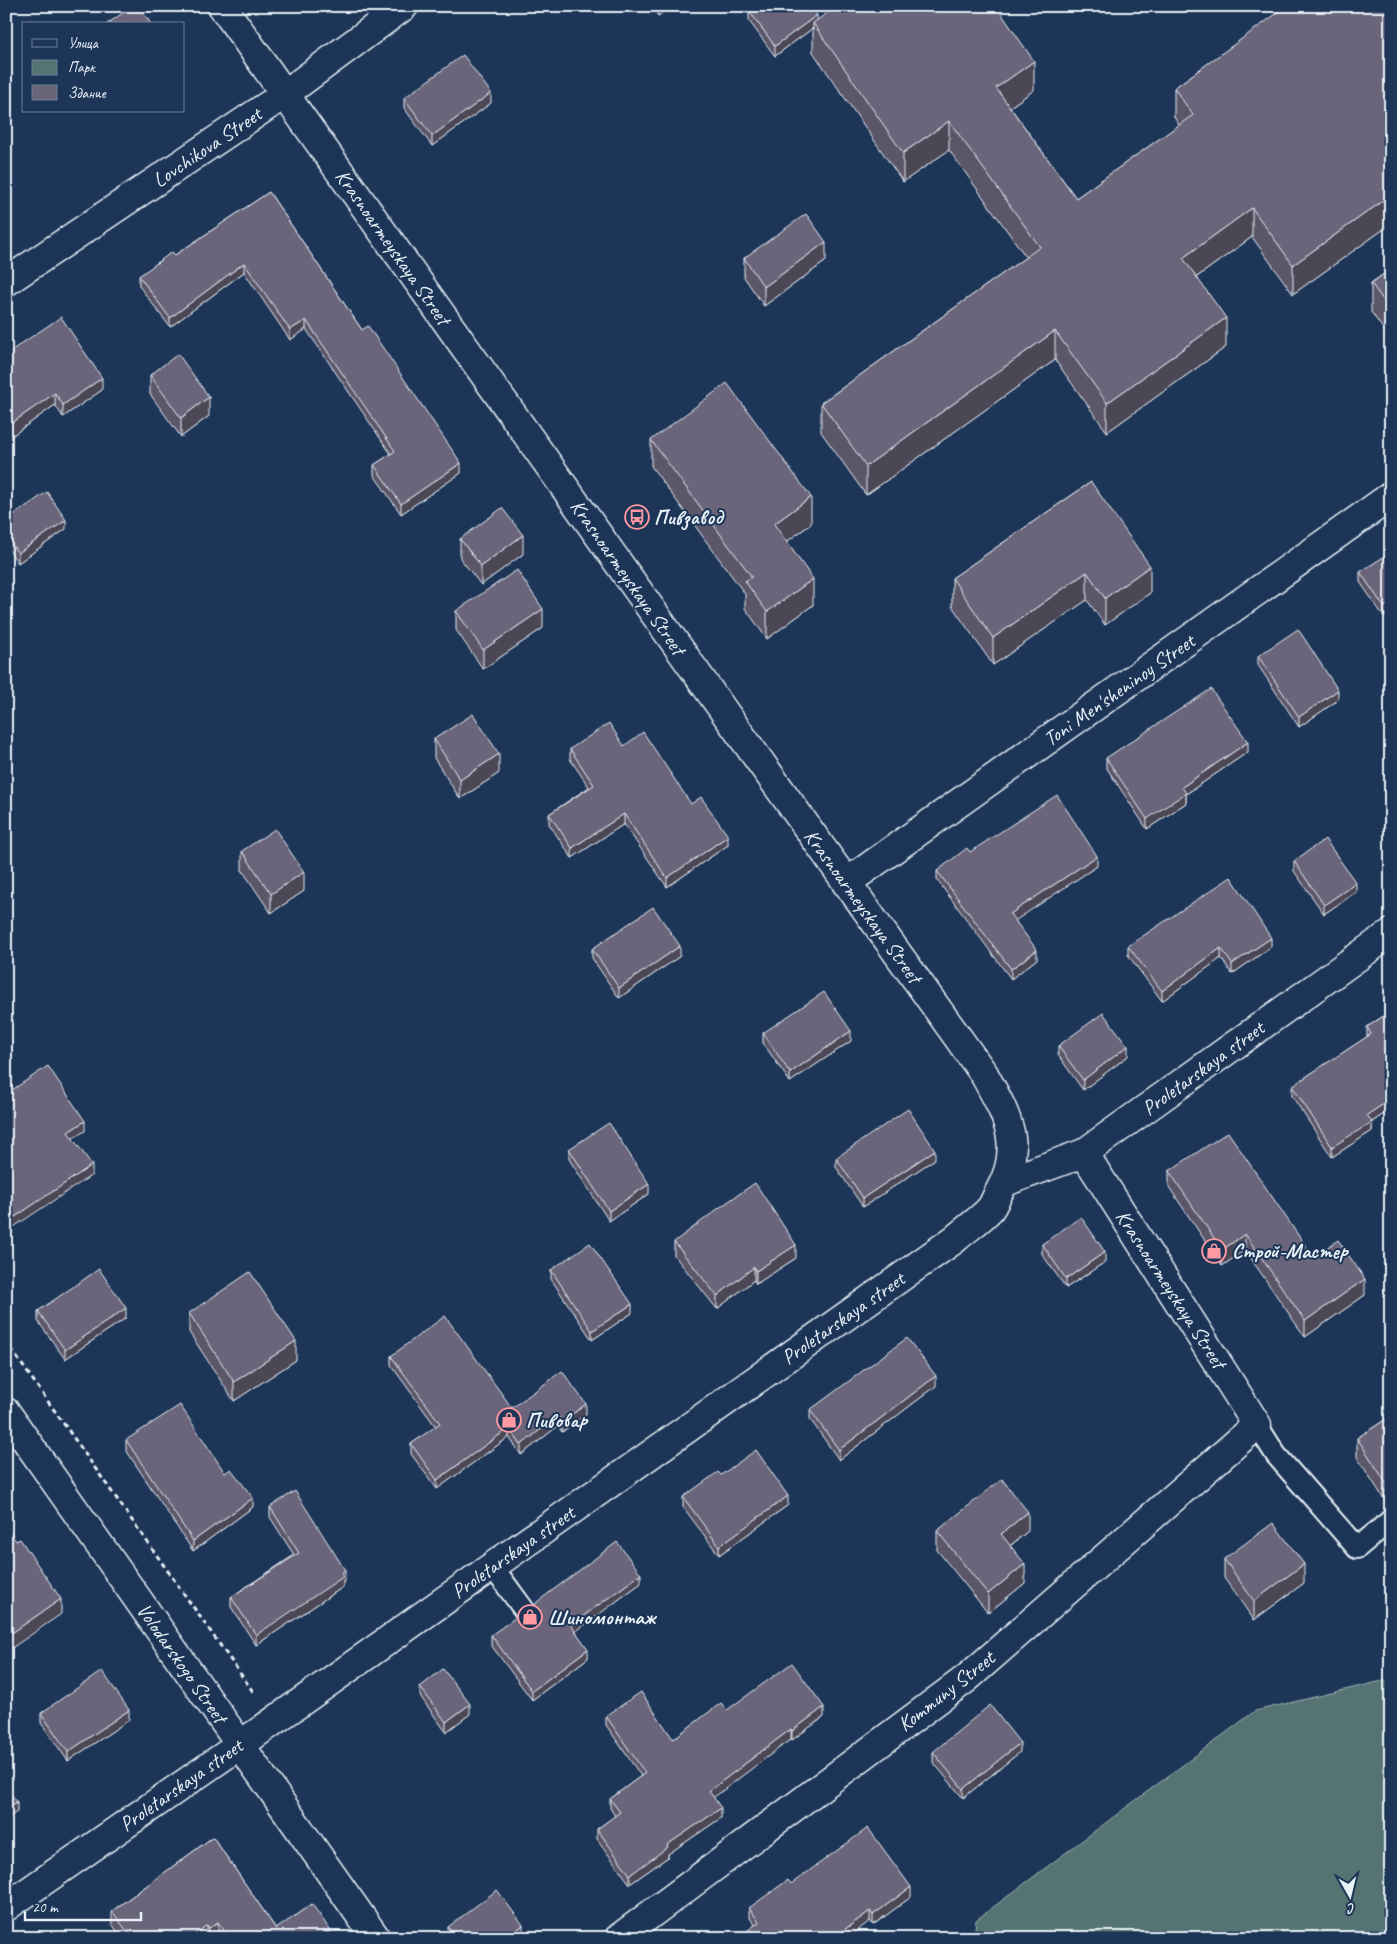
<svg xmlns="http://www.w3.org/2000/svg" width="1397" height="1944" viewBox="0 0 1397 1944" font-family="Caveat,sans-serif">
	<style>
		.green { fill: #557372; stroke: #9eb2b5 }
		.lines { fill: none; stroke-linecap: round; stroke-linejoin: round }
		.lane-casing { stroke: #e8f1f8; stroke-width: 24 }
		.street-casing { stroke: #e8f1f8; stroke-width: 31 }
		.secondary-casing { stroke: #e8f1f8; stroke-width: 31 }
		.path { stroke: #e8f1f8; stroke-width: 3; stroke-dasharray: 5 4; stroke-linecap: butt }
		.lane { stroke: #1d3557; stroke-width: 20 }
		.street { stroke: #1d3557; stroke-width: 28 }
		.secondary { stroke: #1d3557; stroke-width: 28 }
		.wall { fill: #5c5769; stroke: #e8f1f8 }
		.shaded-wall { fill: #4b4755; stroke: #e8f1f8 }
		.building { fill: #6b657a; stroke: #e8f1f8 }
		.labels { text-anchor: middle; dominant-baseline: central; stroke-width: 4; stroke-linejoin: round; paint-order: stroke }
		.street-label { font-size: 21px; fill: #e8f1f8; stroke: #1d3557 }
		.poi-label { font-size: 21px; font-weight: bold; fill: #e8f1f8; stroke: #1d3557; text-anchor: start }
	</style>
	<rect width="100%" height="100%" fill="#1d3557"/>
	<filter id="ink" filterUnits="userSpaceOnUse"><feTurbulence type="fractalNoise" baseFrequency=".02" numOctaves="2"/><feDisplacementMap in="SourceGraphic" scale="10" xChannelSelector="R" yChannelSelector="G"/><feConvolveMatrix kernelMatrix="1 2 1 2 8 2 1 2 1" color-interpolation-filters="sRGB"/></filter>
	<g filter="url(#ink)">
		<path class="green" d="M 1391,1679 L 1391,1938 L 974,1938 L 976,1920 L 1255,1711 Z"/>
		<g class="lines">
			<g class="lane-casing">
				<path id="lane" d="M 1257,1425 L 1276,1455 L 1357,1548 L 1391,1520
					M 492,1566 L 525,1611"/>
			</g>
			<g class="street-casing">
				<path id="street" d="M 6,282 L 285,94 L 404,6
					M 1005,1182 L 1084,1153 L 1391,933
					M 6,1412 L 376,1938
					M 619,1938 L 967,1678 L 1257,1425 L 1084,1153"/>
			</g>
			<g class="secondary-casing">
				<path id="secondary" d="M 846,883 L 1391,496
					M 6,1907 L 240,1745 L 955,1239 C 966,1229 980,1220 990,1209 C 994,1204 996,1197 999,1192 C 1025,1146 1007,1116 984,1074 L 713,696 L 222,6"/>
			</g>
			<path class="path" d="M 6,1342 L 254,1693"/>
			<use href="#lane" class="lane"/>
			<use href="#street" class="street"/>
			<use href="#secondary" class="secondary"/>
		</g>
		<path class="wall" d="M 652,6 L 671,6 L 658,16 Z
			M 1271,6 L 1391,6 L 1391,224 L 1293,294 L 1252,237 L 1197,277 L 1226,347 L 1107,432 L 1055,360 L 866,495 L 821,432 L 821,403 L 1026,257 L 949,150 L 903,182 L 813,52 L 813,28 L 775,56 L 749,21 L 749,11 L 817,20 L 1034,90 L 1010,107 L 1076,198 L 1179,125 L 1174,117 L 1174,88 L 1277,14 Z
			M 404,98 L 491,103 L 432,146 L 404,108 Z
			M 269,192 L 362,330 L 461,473 L 401,514 L 374,475 L 374,465 L 391,454 L 306,329 L 290,340 L 244,272 L 170,327 L 139,286 L 139,276 L 175,255 Z
			M 744,258 L 826,261 L 764,306 L 744,277 Z
			M 1391,269 L 1391,340 L 1371,312 L 1371,283 Z
			M 6,354 L 102,390 L 63,417 L 55,405 L 6,440 Z
			M 150,375 L 209,416 L 181,437 L 150,394 Z
			M 651,440 L 811,524 L 786,542 L 813,605 L 767,639 L 745,608 L 745,594 L 651,466 Z
			M 1091,482 L 1150,593 L 1105,625 L 1087,600 L 993,665 L 952,606 L 952,578 Z
			M 6,520 L 66,529 L 18,563 L 6,546 Z
			M 460,539 L 523,554 L 481,585 L 460,558 Z
			M 1391,558 L 1391,612 L 1384,617 L 1360,582 L 1360,572 Z
			M 456,611 L 543,628 L 483,669 L 456,630 Z
			M 1258,656 L 1338,700 L 1299,727 L 1258,665 Z
			M 434,739 L 499,773 L 460,799 L 434,758 Z
			M 624,746 L 691,804 L 728,845 L 667,887 L 624,824 L 572,858 L 549,824 L 549,814 L 589,787 L 570,759 L 570,749 Z
			M 1248,752 L 1186,794 L 1186,803 L 1147,829 L 1106,767 L 1106,758 Z
			M 242,851 L 304,891 L 271,913 L 242,870 Z
			M 970,852 L 1097,866 L 1015,920 L 1037,959 L 1011,979 L 937,880 L 937,871 Z
			M 1294,861 L 1356,892 L 1324,914 L 1294,871 Z
			M 1128,946 L 1271,947 L 1232,974 L 1221,958 L 1162,1001 L 1128,955 Z
			M 592,949 L 680,956 L 619,998 L 592,958 Z
			M 1391,1011 L 1391,1109 L 1372,1122 L 1372,1131 L 1332,1157 L 1292,1096 L 1292,1086 L 1367,1037 L 1367,1027 Z
			M 763,1033 L 851,1041 L 790,1082 L 763,1043 Z
			M 1058,1046 L 1128,1056 L 1083,1090 L 1058,1055 Z
			M 569,1149 L 649,1194 L 609,1221 L 569,1159 Z
			M 836,1158 L 935,1159 L 863,1207 L 836,1167 Z
			M 1169,1171 L 1313,1257 L 1365,1295 L 1305,1337 L 1245,1250 L 1222,1266 L 1169,1187 Z
			M 674,1242 L 796,1258 L 756,1284 L 754,1280 L 717,1309 L 674,1255 Z
			M 1042,1244 L 1105,1262 L 1066,1288 L 1042,1254 Z
			M 551,1270 L 632,1313 L 592,1340 L 551,1279 Z
			M 38,1311 L 126,1318 L 65,1359 L 38,1321 Z
			M 189,1313 L 296,1360 L 234,1401 L 189,1332 Z
			M 391,1356 L 512,1408 L 586,1414 L 562,1432 L 558,1426 L 521,1455 L 509,1437 L 437,1489 L 411,1454 L 411,1444 L 436,1427 L 391,1365 Z
			M 936,1386 L 839,1460 L 810,1419 L 810,1410 Z
			M 1391,1416 L 1386,1502 L 1357,1457 L 1357,1438 Z
			M 126,1440 L 225,1473 L 253,1507 L 193,1551 L 126,1450 Z
			M 721,1475 L 788,1505 L 719,1555 L 683,1507 L 683,1497 Z
			M 270,1507 L 345,1580 L 343,1581 L 343,1587 L 256,1645 L 231,1607 L 231,1597 L 294,1555 L 270,1517 Z
			M 937,1531 L 1028,1531 L 1010,1546 L 1025,1583 L 988,1613 L 937,1550 Z
			M 1224,1559 L 1304,1583 L 1254,1620 L 1224,1578 Z
			M 641,1583 L 576,1631 L 588,1658 L 532,1700 L 491,1645 L 491,1635 L 532,1611 Z
			M 420,1687 L 470,1714 L 446,1732 L 420,1696 Z
			M 727,1710 L 824,1717 L 792,1740 L 791,1739 L 713,1797 L 721,1818 L 668,1854 L 668,1857 L 630,1884 L 597,1839 L 597,1829 L 615,1816 L 610,1808 L 610,1799 L 641,1776 L 606,1725 L 606,1716 L 673,1739 Z
			M 41,1713 L 129,1720 L 68,1761 L 41,1723 Z
			M 933,1752 L 1020,1752 L 963,1798 L 933,1762 Z
			M 213,1837 L 276,1929 L 330,1938 L 220,1938 L 218,1934 L 213,1938 L 122,1938 L 112,1924 L 112,1911 Z
			M 791,1884 L 911,1897 L 873,1925 L 870,1921 L 755,1925 L 749,1917 L 749,1908 Z
			M 448,1927 L 523,1935 L 519,1938 L 449,1938 L 448,1936 Z"/>
		<path class="shaded-wall" d="M 658,6 L 671,6 L 658,16 Z
			M 817,15 L 817,25 L 813,23 L 813,28 L 775,56 L 775,46 Z
			M 1034,61 L 1034,90 L 996,117 L 996,88 Z
			M 491,93 L 491,103 L 432,146 L 432,136 Z
			M 949,121 L 949,150 L 903,182 L 903,153 Z
			M 1391,195 L 1391,224 L 1293,294 L 1293,265 Z
			M 1252,208 L 1252,237 L 1183,287 L 1183,258 Z
			M 826,242 L 826,261 L 764,306 L 764,287 Z
			M 244,263 L 244,272 L 170,327 L 170,318 Z
			M 1226,318 L 1226,347 L 1107,432 L 1107,403 Z
			M 306,320 L 306,329 L 290,340 L 290,330 Z
			M 1055,331 L 1055,360 L 866,495 L 866,466 Z
			M 102,378 L 102,390 L 63,417 L 63,405 Z
			M 55,393 L 55,405 L 6,440 L 6,427 Z
			M 209,397 L 209,416 L 181,437 L 181,418 Z
			M 461,463 L 461,473 L 401,514 L 401,504 Z
			M 811,497 L 811,524 L 774,551 L 774,524 Z
			M 66,520 L 66,529 L 18,563 L 18,553 Z
			M 523,535 L 523,554 L 481,585 L 481,566 Z
			M 1150,566 L 1150,593 L 1105,625 L 1105,598 Z
			M 1087,572 L 1087,600 L 993,665 L 993,638 Z
			M 813,579 L 813,605 L 767,639 L 767,612 Z
			M 1391,603 L 1391,612 L 1384,617 L 1384,607 Z
			M 543,609 L 543,628 L 483,669 L 483,650 Z
			M 1338,690 L 1338,700 L 1299,727 L 1299,717 Z
			M 1248,742 L 1248,752 L 1186,794 L 1186,803 L 1147,829 L 1147,819 L 1182,787 Z
			M 499,754 L 499,773 L 460,799 L 460,780 Z
			M 624,814 L 624,824 L 572,858 L 572,848 Z
			M 728,836 L 728,845 L 667,887 L 667,878 Z
			M 1097,856 L 1097,866 L 1010,924 L 1010,914 Z
			M 304,872 L 304,891 L 271,913 L 271,894 Z
			M 1356,883 L 1356,892 L 1324,914 L 1324,905 Z
			M 1271,938 L 1271,947 L 1232,974 L 1232,964 Z
			M 680,946 L 680,956 L 619,998 L 619,988 Z
			M 1221,948 L 1221,958 L 1162,1001 L 1162,991 Z
			M 1037,950 L 1037,959 L 1011,979 L 1011,969 Z
			M 851,1031 L 851,1041 L 790,1082 L 790,1073 Z
			M 1128,1046 L 1128,1056 L 1083,1090 L 1083,1080 Z
			M 1391,1099 L 1391,1109 L 1372,1122 L 1372,1131 L 1332,1157 L 1332,1147 L 1367,1115 Z
			M 85,1121 L 85,1131 L 68,1141 L 68,1132 Z
			M 935,1150 L 935,1159 L 863,1207 L 863,1198 Z
			M 92,1165 L 92,1175 L 6,1232 L 6,1223 Z
			M 649,1184 L 649,1194 L 609,1221 L 609,1211 Z
			M 1245,1234 L 1245,1250 L 1222,1266 L 1222,1250 Z
			M 796,1245 L 796,1258 L 756,1284 L 756,1271 Z
			M 1105,1252 L 1105,1262 L 1066,1288 L 1066,1279 Z
			M 754,1267 L 754,1280 L 717,1309 L 717,1296 Z
			M 1365,1279 L 1365,1295 L 1305,1337 L 1305,1321 Z
			M 632,1304 L 632,1313 L 592,1340 L 592,1331 Z
			M 126,1308 L 126,1318 L 65,1359 L 65,1350 Z
			M 296,1341 L 296,1360 L 234,1401 L 234,1382 Z
			M 936,1376 L 936,1386 L 839,1460 L 839,1450 Z
			M 586,1404 L 586,1414 L 562,1432 L 562,1422 Z
			M 558,1416 L 558,1426 L 521,1455 L 521,1445 Z
			M 509,1428 L 509,1437 L 437,1489 L 437,1480 Z
			M 1391,1480 L 1391,1499 L 1386,1502 L 1386,1483 Z
			M 788,1496 L 788,1505 L 719,1555 L 719,1546 Z
			M 253,1498 L 253,1507 L 193,1551 L 193,1541 Z
			M 1028,1512 L 1028,1531 L 1001,1553 L 1001,1534 Z
			M 1025,1564 L 1025,1583 L 988,1613 L 988,1594 Z
			M 1304,1564 L 1304,1583 L 1254,1620 L 1254,1601 Z
			M 345,1570 L 345,1580 L 343,1581 L 343,1587 L 256,1645 L 256,1635 Z
			M 641,1574 L 641,1583 L 571,1635 L 571,1625 Z
			M 61,1599 L 61,1614 L 6,1652 L 6,1637 Z
			M 588,1649 L 588,1658 L 532,1700 L 532,1691 Z
			M 470,1704 L 470,1714 L 446,1732 L 446,1722 Z
			M 824,1707 L 824,1717 L 792,1740 L 792,1731 Z
			M 129,1710 L 129,1720 L 68,1761 L 68,1752 Z
			M 791,1729 L 791,1739 L 709,1801 L 709,1791 Z
			M 1020,1743 L 1020,1752 L 963,1798 L 963,1789 Z
			M 17,1802 L 17,1812 L 6,1819 L 6,1809 Z
			M 721,1808 L 721,1818 L 668,1854 L 668,1857 L 630,1884 L 630,1875 L 667,1845 Z
			M 911,1887 L 911,1897 L 873,1925 L 873,1915 Z
			M 870,1911 L 870,1921 L 847,1938 L 833,1938 Z
			M 218,1922 L 218,1934 L 213,1938 L 209,1938 L 209,1928 Z
			M 207,1925 L 207,1938 L 190,1938 Z
			M 523,1925 L 523,1935 L 519,1938 L 507,1938 Z
			M 330,1930 L 330,1938 L 319,1938 Z"/>
		<path class="building" d="M 133,6 L 139,6 L 151,24 L 107,24 Z
			M 755,6 L 811,6 L 817,15 L 775,46 L 749,11 Z
			M 837,6 L 996,6 L 1034,61 L 996,88 L 1076,198 L 1193,115 L 1174,88 L 1287,6 L 1391,6 L 1391,195 L 1293,265 L 1252,208 L 1183,258 L 1226,318 L 1107,403 L 1055,331 L 866,466 L 821,403 L 1040,247 L 949,121 L 903,153 L 813,23 Z
			M 463,55 L 491,93 L 432,136 L 404,98 Z
			M 269,192 L 362,330 L 368,326 L 461,463 L 401,504 L 374,465 L 395,451 L 306,320 L 290,330 L 244,263 L 170,318 L 139,276 L 172,252 L 175,255 Z
			M 806,214 L 826,242 L 764,287 L 744,258 Z
			M 1391,269 L 1391,311 L 1371,283 Z
			M 61,317 L 102,378 L 63,405 L 55,393 L 6,427 L 6,354 Z
			M 178,354 L 209,397 L 181,418 L 150,375 Z
			M 727,383 L 811,497 L 774,524 L 813,579 L 767,612 L 745,581 L 752,577 L 651,440 Z
			M 1091,482 L 1150,566 L 1105,598 L 1087,572 L 993,638 L 952,578 Z
			M 47,492 L 66,520 L 18,553 L 6,537 L 6,520 Z
			M 502,508 L 523,535 L 481,566 L 460,539 Z
			M 1388,554 L 1391,558 L 1391,603 L 1384,607 L 1360,572 Z
			M 517,570 L 543,609 L 483,650 L 456,611 Z
			M 1298,629 L 1338,690 L 1299,717 L 1258,656 Z
			M 1211,689 L 1248,742 L 1182,787 L 1186,793 L 1147,819 L 1106,758 Z
			M 473,714 L 499,754 L 460,780 L 434,739 Z
			M 609,723 L 624,746 L 643,732 L 691,804 L 701,797 L 728,836 L 667,878 L 624,814 L 572,848 L 549,814 L 594,785 L 570,749 Z
			M 1057,795 L 1097,856 L 1010,914 L 1037,950 L 1011,969 L 937,871 L 967,848 L 970,852 Z
			M 275,829 L 304,872 L 271,894 L 242,851 Z
			M 1325,839 L 1356,883 L 1324,905 L 1294,861 Z
			M 1231,877 L 1271,938 L 1232,964 L 1221,948 L 1162,991 L 1128,946 Z
			M 653,907 L 680,946 L 619,988 L 592,949 Z
			M 824,992 L 851,1031 L 790,1073 L 763,1033 Z
			M 1391,1011 L 1391,1099 L 1367,1115 L 1372,1122 L 1332,1147 L 1292,1086 L 1371,1034 L 1367,1027 Z
			M 1103,1013 L 1128,1046 L 1083,1080 L 1058,1046 Z
			M 48,1066 L 85,1121 L 68,1132 L 92,1165 L 6,1223 L 6,1094 Z
			M 908,1109 L 935,1150 L 863,1198 L 836,1158 Z
			M 609,1123 L 649,1184 L 609,1211 L 569,1149 Z
			M 1228,1132 L 1313,1257 L 1338,1240 L 1365,1279 L 1305,1321 L 1245,1234 L 1222,1250 L 1169,1171 Z
			M 755,1183 L 796,1245 L 756,1271 L 754,1267 L 717,1296 L 674,1242 L 719,1208 Z
			M 1081,1217 L 1105,1252 L 1066,1279 L 1042,1244 Z
			M 590,1243 L 632,1304 L 592,1331 L 551,1270 Z
			M 99,1269 L 126,1308 L 65,1350 L 38,1311 Z
			M 250,1272 L 296,1341 L 234,1382 L 189,1313 Z
			M 445,1316 L 512,1408 L 562,1371 L 586,1404 L 562,1422 L 558,1416 L 521,1445 L 509,1428 L 437,1480 L 411,1444 L 440,1423 L 391,1356 Z
			M 907,1338 L 936,1376 L 839,1450 L 810,1410 Z
			M 180,1405 L 225,1473 L 231,1469 L 253,1498 L 193,1541 L 126,1440 Z
			M 1391,1416 L 1391,1480 L 1386,1483 L 1357,1438 Z
			M 756,1450 L 788,1496 L 719,1546 L 683,1497 L 718,1472 L 721,1475 Z
			M 1002,1479 L 1028,1512 L 1001,1534 L 1025,1564 L 988,1594 L 937,1531 Z
			M 295,1491 L 345,1570 L 341,1573 L 343,1577 L 256,1635 L 231,1597 L 299,1553 L 270,1507 Z
			M 1273,1523 L 1304,1564 L 1254,1601 L 1224,1559 Z
			M 6,1527 L 16,1541 L 20,1539 L 61,1599 L 6,1637 Z
			M 617,1542 L 641,1574 L 571,1625 L 588,1649 L 532,1691 L 491,1635 L 522,1613 L 532,1611 L 537,1602 Z
			M 792,1663 L 824,1707 L 792,1731 L 791,1729 L 709,1791 L 721,1808 L 667,1845 L 668,1847 L 630,1875 L 597,1829 L 620,1812 L 610,1799 L 645,1773 L 606,1716 L 641,1692 L 673,1739 L 721,1703 L 727,1710 Z
			M 443,1669 L 470,1704 L 446,1722 L 420,1687 Z
			M 102,1671 L 129,1710 L 68,1752 L 41,1713 Z
			M 990,1705 L 1020,1743 L 963,1789 L 933,1752 Z
			M 6,1787 L 17,1802 L 6,1809 Z
			M 868,1828 L 911,1887 L 873,1915 L 870,1911 L 833,1938 L 737,1938 L 759,1922 L 749,1908 L 788,1880 L 791,1884 Z
			M 213,1837 L 276,1929 L 312,1904 L 330,1930 L 319,1938 L 229,1938 L 218,1922 L 209,1928 L 207,1925 L 190,1938 L 132,1938 L 112,1911 Z
			M 497,1890 L 523,1925 L 507,1938 L 456,1938 L 448,1927 Z"/>
	</g>
	<defs>
		<g id="bus-ring" transform="scale(1.25)"><circle r="9.5" fill="#1d3557" stroke="#ff9aa2" stroke-width="1.5"/><path d="M-5-6H5V4H4V6H2V4H-2V6H-4V4H-5ZM-3.5-4V0h7V-4ZM-3.5 1.2v1.5H-2V1.2ZM2 1.2v1.5H3.5V1.2Z" fill="#ff9aa2"/></g>
		<g id="shop-ring" transform="scale(1.25)"><circle r="9.5" fill="#1d3557" stroke="#ff9aa2" stroke-width="1.5"/><path d="M-5-2.5h2.3a2.7 3.5 0 0 1 5.4 0H5L5.5 6h-11ZM-1.5-2.5h3a1.5 2.3 0 0 0-3 0Z" fill="#ff9aa2"/></g>
	</defs>
	<g fill-rule="evenodd">
		<use href="#bus-ring" x="637" y="517"/>
		<use href="#shop-ring" x="1214" y="1251"/>
		<use href="#shop-ring" x="509" y="1420"/>
		<use href="#shop-ring" x="530" y="1617"/>
	</g>
	<g class="labels">
		<g class="street-label">
			<text transform="translate(207 147) rotate(-34)">Lovchikova Street</text>
			<text transform="translate(393 247) rotate(55)">Krasnoarmeyskaya Street</text>
			<text transform="translate(628 577) rotate(55)">Krasnoarmeyskaya Street</text>
			<text transform="translate(1119 690) rotate(-35)">Toni Men'sheninoy Street</text>
			<text transform="translate(863 906) rotate(54)">Krasnoarmeyskaya Street</text>
			<text transform="translate(1203 1068) rotate(-36)">Proletarskaya street</text>
			<text transform="translate(1171 1289) rotate(57)">Krasnoarmeyskaya Street</text>
			<text transform="translate(843 1318) rotate(-35)">Proletarskaya street</text>
			<text transform="translate(513 1552) rotate(-35)">Proletarskaya street</text>
			<text transform="translate(182 1663) rotate(55)">Volodarskogo Street</text>
			<text transform="translate(946 1691) rotate(-38)">Kommuny Street</text>
			<text transform="translate(181 1785) rotate(-35)">Proletarskaya street</text>
		</g>
		<g class="poi-label">
			<text x="654" y="517">Пивзавод</text>
			<text x="1232" y="1251">Строй-Мастер</text>
			<text x="526" y="1420">Пивовар</text>
			<text x="548" y="1617">Шиномонтаж</text>
		</g>
	</g>
	<rect width="1397" height="1944" fill="none" stroke="#1d3557" stroke-width="25"/>
	<rect x="12" y="12" width="1372" height="1919" fill="none" stroke="#e8f1f8" stroke-width="2" filter="url(#ink)"/>
	<rect x="22" y="22" width="162" height="90" fill="#1d3557" stroke="#6e8097"/>
	<rect x="32" y="39" width="25" height="8" fill="#1d3557" stroke="#6e8097"/>
	<text x="68" y="48" font-size="15" fill="#e8f1f8">Улица</text>
	<rect x="32" y="60" width="25" height="15" fill="#557372" stroke="#6e8097"/>
	<text x="68" y="72" font-size="15" fill="#e8f1f8">Парк</text>
	<rect x="32" y="85" width="25" height="15" fill="#6b657a" stroke="#6e8097"/>
	<text x="68" y="98" font-size="15" fill="#e8f1f8">Здание</text>
	<g transform="translate(1350 1896) rotate(172)" stroke="#1d3557" stroke-width="4" paint-order="stroke">
	<path d="M0-4L9 19L0 12L-9 19Z" fill="#e8f1f8"/>
	<text y="-8" font-size="14" font-weight="bold" text-anchor="middle" fill="#e8f1f8">С</text>
	</g>
	<path d="M25 1912v8h116v-8" fill="none" stroke="#e8f1f8" stroke-width="2.5"/>
	<text x="32" y="1912" font-size="15" fill="#e8f1f8" stroke="#1d3557" stroke-width="4" paint-order="stroke">20 m</text>
</svg>
